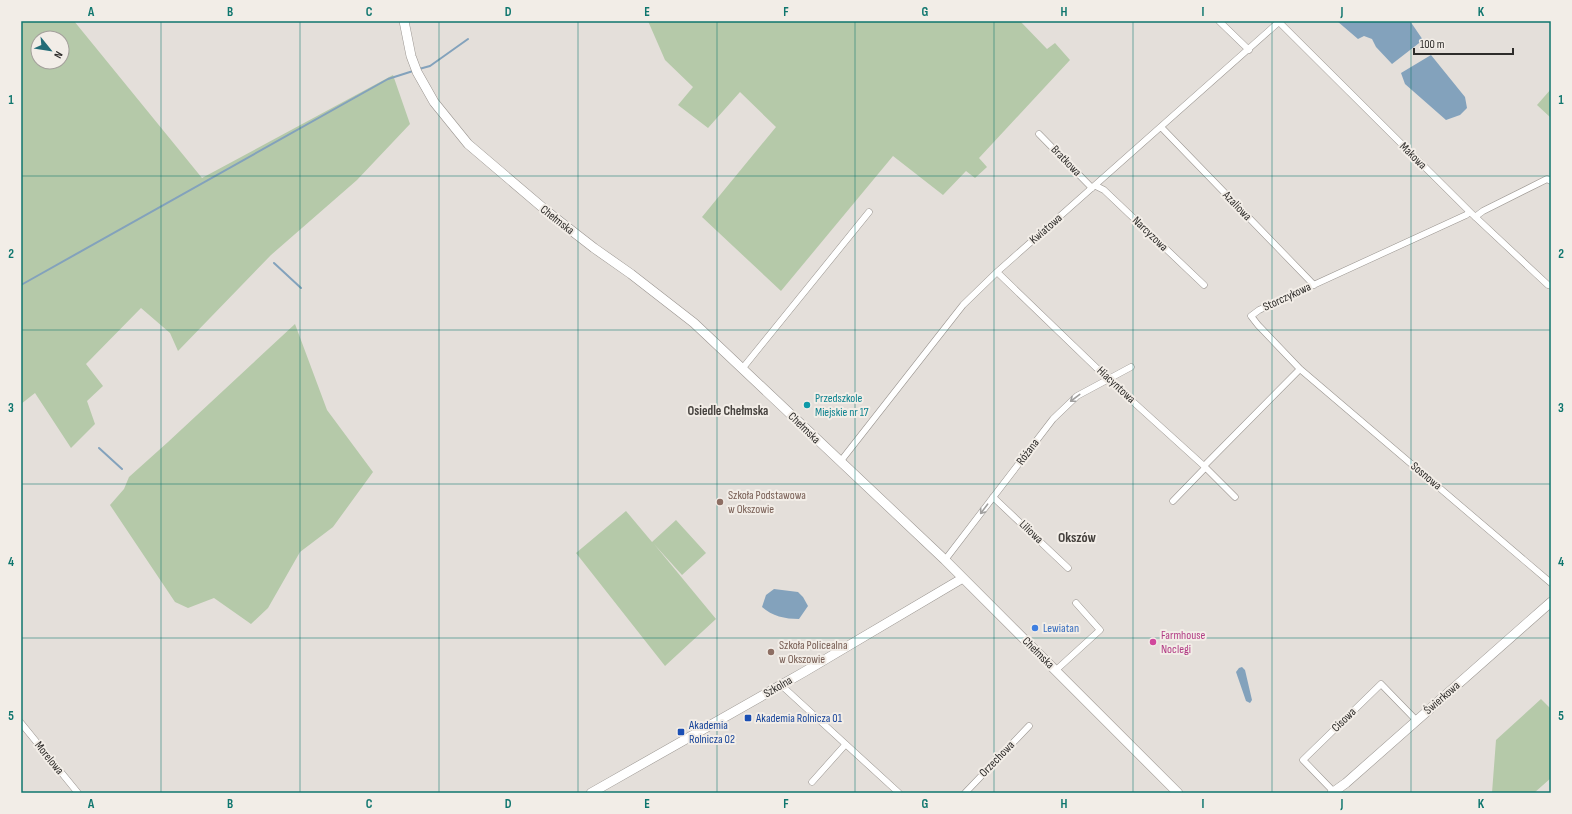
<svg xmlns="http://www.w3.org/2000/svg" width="1572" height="814" viewBox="0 0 1572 814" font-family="'Sofia Sans Condensed',sans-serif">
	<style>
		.green { fill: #b5c9a9; fill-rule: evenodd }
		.water { fill: #83a2bc }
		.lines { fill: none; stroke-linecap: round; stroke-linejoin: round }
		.stream { stroke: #83a2bc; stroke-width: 2 }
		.street-casing { stroke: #99948f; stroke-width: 7 }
		.secondary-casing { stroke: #99948f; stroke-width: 10 }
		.street { stroke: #fff; stroke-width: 6 }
		.secondary { stroke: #fff; stroke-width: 9 }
		.oneway { stroke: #a1a09f }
		.grid { fill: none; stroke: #0f766e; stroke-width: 1; stroke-opacity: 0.55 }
		.culture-dot { fill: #0f9aa8; stroke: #f2ede7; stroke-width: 1.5 }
		.education-dot { fill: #8d6e63; stroke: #f2ede7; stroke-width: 1.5 }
		.shop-dot { fill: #3f7fe0; stroke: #f2ede7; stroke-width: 1.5 }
		.hotel-dot { fill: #d1479c; stroke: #f2ede7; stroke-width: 1.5 }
		.transit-dot { fill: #1a4fb4; stroke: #f2ede7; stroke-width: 1.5 }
		.labels { text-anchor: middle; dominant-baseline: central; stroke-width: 4; stroke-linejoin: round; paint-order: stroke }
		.street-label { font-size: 12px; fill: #2e2c2a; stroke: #f2ede7 }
		.culture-label { font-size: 12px; fill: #0d838f; stroke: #f2ede7; text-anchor: start }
		.education-label { font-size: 12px; fill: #785e54; stroke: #f2ede7; text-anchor: start }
		.shop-label { font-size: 12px; fill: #366cbe; stroke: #f2ede7; text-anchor: start }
		.hotel-label { font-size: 12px; fill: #b23c85; stroke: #f2ede7; text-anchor: start }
		.transit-label { font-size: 12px; fill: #164399; stroke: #f2ede7; text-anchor: start }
		.neighbourhood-label { font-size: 13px; font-weight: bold; fill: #45413d; stroke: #f2ede7 }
		.quarter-label { font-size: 14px; font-weight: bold; fill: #45413d; stroke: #f2ede7 }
		.neatline { fill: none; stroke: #0f766e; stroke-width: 1.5 }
		.grid-label { font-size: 13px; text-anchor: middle; font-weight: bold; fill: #0f766e }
	</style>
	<rect width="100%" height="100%" fill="#e4dfda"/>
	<path class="green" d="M 21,21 L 74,21 L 202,178 L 393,75 L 410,124 L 357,180 L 271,255 L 178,351 L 170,333 L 141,308 L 86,364 L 103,386 L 87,401 L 95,424 L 71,448 L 35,393 L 21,404 ZM 38,38 L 62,38 L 62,62 L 38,62 Z
		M 648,21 L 1020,21 L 1047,49 L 1055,43 L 1070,60 L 979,158 L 987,167 L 975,178 L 966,171 L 943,195 L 893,156 L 781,291 L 702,217 L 776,127 L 740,92 L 708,128 L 678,105 L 693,87 L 665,60 Z
		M 1551,89 L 1551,118 L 1537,105 Z
		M 295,324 L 327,410 L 373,472 L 333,527 L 300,552 L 268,608 L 251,624 L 214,598 L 188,608 L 175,602 L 110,505 L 124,489 L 129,477 L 168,442 Z
		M 626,511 L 652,542 L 676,520 L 706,553 L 682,575 L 654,544 L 716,619 L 665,666 L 576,553 Z
		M 1541,699 L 1551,709 L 1551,778 L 1534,793 L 1492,793 L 1496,740 Z"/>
	<path class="water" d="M 1337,21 L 1410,21 L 1423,40 L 1392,64 L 1376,47 L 1372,39 L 1364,36 L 1358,39 Z
		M 1431,55 L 1465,97 L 1467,108 L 1460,115 L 1446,120 L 1405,84 L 1401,73 Z
		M 774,589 L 798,592 L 803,597 L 808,606 L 799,619 C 785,619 772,616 762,607 L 766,595 Z
		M 1242,667 L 1245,670 L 1252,700 L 1250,703 L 1246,701 L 1236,672 L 1239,668 Z"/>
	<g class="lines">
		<path class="stream" d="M 419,69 L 430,66 L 468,39
			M 274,263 L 301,288
			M 21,285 L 388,79 L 413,71
			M 99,448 L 122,469"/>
		<g class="street-casing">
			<path id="street" d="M 1219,21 L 1249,50
				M 1279,22 L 1470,212 L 1548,285 L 1551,286
				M 1161,127 L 1314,285
				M 1039,134 L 1092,188
				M 1096,186 L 1104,190 L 1204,285
				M 1470,212 L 1466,215 L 1259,310 L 1251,316 L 1258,325 L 1300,369 L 1551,583
				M 1475,217 L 1483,211 L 1547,179 L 1551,181
				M 997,272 L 1108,379 L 1204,466 L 1235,497
				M 742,369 L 869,212
				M 840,462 L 963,305 L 997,272 L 1280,21
				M 1204,466 L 1300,369
				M 993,497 L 1068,568
				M 1173,501 L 1205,468
				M 945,560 L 1053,419 L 1077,396 L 1131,367
				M 1055,671 L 1100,630 L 1076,603
				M 781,685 L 899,793
				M 21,723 L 78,793
				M 812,782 L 845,745
				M 1334,792 L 1303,760 L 1381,684 L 1416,720
				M 965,793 L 1029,726"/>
		</g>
		<g class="secondary-casing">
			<path id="secondary" d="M 404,21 L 411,56 L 417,72 L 434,102 L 468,144 L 549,213 L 594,248 L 631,274 L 694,323 L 945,560 L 1178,793
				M 591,793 L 804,672 L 963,578
				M 1332,793 L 1346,783 L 1551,602"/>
		</g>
		<use href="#street" class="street"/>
		<use href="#secondary" class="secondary"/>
	</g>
	<defs><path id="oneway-shaft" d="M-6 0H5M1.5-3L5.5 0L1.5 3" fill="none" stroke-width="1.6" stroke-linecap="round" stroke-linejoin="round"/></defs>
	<g class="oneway">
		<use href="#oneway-shaft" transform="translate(1075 398) rotate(143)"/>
		<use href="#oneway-shaft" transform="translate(984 509) rotate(127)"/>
	</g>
	<path class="grid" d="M 161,21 L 161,793M 300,21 L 300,793M 439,21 L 439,793M 578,21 L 578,793M 717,21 L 717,793M 855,21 L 855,793M 994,21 L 994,793M 1133,21 L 1133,793M 1272,21 L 1272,793M 1411,21 L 1411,793M 21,176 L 1551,176M 21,330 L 1551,330M 21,484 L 1551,484M 21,638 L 1551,638"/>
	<circle class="culture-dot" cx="807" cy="405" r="4"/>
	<g class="education-dot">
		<circle cx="720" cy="502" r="4"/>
		<circle cx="771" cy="652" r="4"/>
	</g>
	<circle class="shop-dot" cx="1035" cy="628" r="4"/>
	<circle class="hotel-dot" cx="1153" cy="642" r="4"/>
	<g class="transit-dot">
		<rect x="744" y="714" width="8" height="8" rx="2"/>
		<rect x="677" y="728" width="8" height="8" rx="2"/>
	</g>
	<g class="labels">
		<g class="street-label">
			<text transform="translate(1413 156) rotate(45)">Makowa</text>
			<text transform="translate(1066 161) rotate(46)">Bratkowa</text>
			<text transform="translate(1237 206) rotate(46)">Azaliowa</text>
			<text transform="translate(557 220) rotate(38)">Chełmska</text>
			<text transform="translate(1046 229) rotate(-41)">Kwiatowa</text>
			<text transform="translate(1150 234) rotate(44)">Narcyzowa</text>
			<text transform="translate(1287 297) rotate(-25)">Storczykowa</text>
			<text transform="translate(1116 385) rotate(43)">Hiacyntowa</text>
			<text transform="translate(804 428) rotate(44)">Chełmska</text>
			<text transform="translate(1028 452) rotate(-53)">Różana</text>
			<text transform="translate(1426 476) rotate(40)">Sosnowa</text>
			<text transform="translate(1031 532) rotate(44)">Liliowa</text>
			<text transform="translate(1038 653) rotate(45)">Chełmska</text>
			<text transform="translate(778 687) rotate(-30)">Szkolna</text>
			<text transform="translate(1442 698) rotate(-41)">Świerkowa</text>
			<text transform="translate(1344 720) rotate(-44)">Cisowa</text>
			<text transform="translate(49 758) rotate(51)">Morelowa</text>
			<text transform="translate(997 759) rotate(-46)">Orzechowa</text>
		</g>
		<g class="culture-label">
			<text x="815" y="398">Przedszkole<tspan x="815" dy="14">Miejskie nr 17</tspan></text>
		</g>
		<g class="education-label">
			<text x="728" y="495">Szkoła Podstawowa<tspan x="728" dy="14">w Okszowie</tspan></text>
			<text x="779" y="645">Szkoła Policealna<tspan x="779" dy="14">w Okszowie</tspan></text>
		</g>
		<g class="shop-label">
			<text x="1043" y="628">Lewiatan</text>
		</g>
		<g class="hotel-label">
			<text x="1161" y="635">Farmhouse<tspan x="1161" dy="14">Noclegi</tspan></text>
		</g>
		<g class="transit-label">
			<text x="756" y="718">Akademia Rolnicza 01</text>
			<text x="689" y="725">Akademia<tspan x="689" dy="14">Rolnicza 02</tspan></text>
		</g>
		<g class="neighbourhood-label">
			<text x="728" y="411">Osiedle Chełmska</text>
		</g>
		<g class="quarter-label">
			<text x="1077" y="537">Okszów</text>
		</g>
	</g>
	<rect width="1572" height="814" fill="none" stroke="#f2ede7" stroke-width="44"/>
	<g transform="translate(50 50) rotate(120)"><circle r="19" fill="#f2ede7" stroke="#a4a09b"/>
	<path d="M0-3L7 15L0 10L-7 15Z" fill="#236c77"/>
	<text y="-6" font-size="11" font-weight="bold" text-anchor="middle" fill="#2e2c2a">N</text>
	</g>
	<path d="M1414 48v6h99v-6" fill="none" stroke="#2e2c2a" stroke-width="2"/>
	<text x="1420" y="48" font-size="12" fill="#2e2c2a" stroke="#f2ede7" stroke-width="3" paint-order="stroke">100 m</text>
	<rect x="22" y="22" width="1528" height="770" class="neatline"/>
	<g class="grid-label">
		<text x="91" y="16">A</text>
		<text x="230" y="16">B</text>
		<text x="369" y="16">C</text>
		<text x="508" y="16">D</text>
		<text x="647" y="16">E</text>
		<text x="786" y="16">F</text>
		<text x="925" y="16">G</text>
		<text x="1064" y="16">H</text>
		<text x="1203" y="16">I</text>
		<text x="1342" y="16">J</text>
		<text x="1481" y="16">K</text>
		<text x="11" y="104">1</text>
		<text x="1561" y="104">1</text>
		<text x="11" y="258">2</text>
		<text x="1561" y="258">2</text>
		<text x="11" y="412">3</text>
		<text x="1561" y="412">3</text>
		<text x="11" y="566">4</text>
		<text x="1561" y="566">4</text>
		<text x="11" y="720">5</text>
		<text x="1561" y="720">5</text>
		<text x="91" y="808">A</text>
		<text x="230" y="808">B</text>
		<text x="369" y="808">C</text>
		<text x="508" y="808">D</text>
		<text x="647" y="808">E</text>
		<text x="786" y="808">F</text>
		<text x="925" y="808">G</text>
		<text x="1064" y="808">H</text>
		<text x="1203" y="808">I</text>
		<text x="1342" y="808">J</text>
		<text x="1481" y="808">K</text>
	</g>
</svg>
